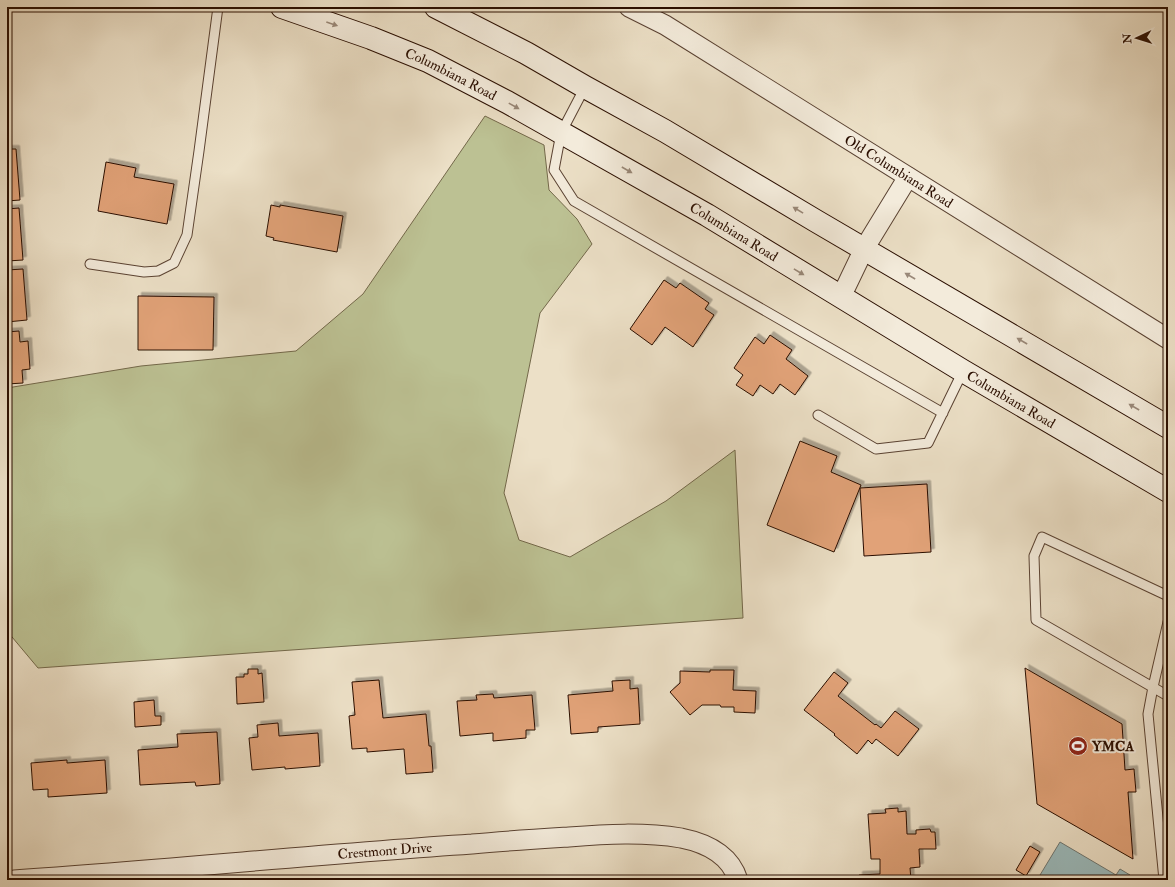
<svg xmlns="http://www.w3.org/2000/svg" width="1175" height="887" viewBox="0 0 1175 887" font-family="'IM FELL Double Pica',serif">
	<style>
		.green { fill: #bcc193; stroke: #73684a }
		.water { fill: #9bbbbd; stroke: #6e7671 }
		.building { fill: #e1a278; stroke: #2a0e00; filter: url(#shadow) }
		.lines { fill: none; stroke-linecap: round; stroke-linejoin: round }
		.service-casing { stroke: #5a4232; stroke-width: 11 }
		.minor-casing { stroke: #5a4232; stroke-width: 21 }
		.secondary-casing { stroke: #2a0e00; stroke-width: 24 }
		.service { stroke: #f3ebdb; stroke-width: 9 }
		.minor { stroke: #f3ebdb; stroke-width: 19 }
		.secondary { stroke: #f3ebdb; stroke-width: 22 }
		.oneway { fill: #998878 }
		.labels { text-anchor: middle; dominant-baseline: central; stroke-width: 4; stroke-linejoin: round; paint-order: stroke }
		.street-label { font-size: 14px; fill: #2a0e00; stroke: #f3ebdb }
		.poi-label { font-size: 14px; font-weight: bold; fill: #2a0e00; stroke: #f3ebdb; text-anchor: start }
	</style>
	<defs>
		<filter id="shadow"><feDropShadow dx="3.5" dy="-3.5" stdDeviation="0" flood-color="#0004"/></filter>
	</defs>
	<rect width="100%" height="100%" fill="#ece0c7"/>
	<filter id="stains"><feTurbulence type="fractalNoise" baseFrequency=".005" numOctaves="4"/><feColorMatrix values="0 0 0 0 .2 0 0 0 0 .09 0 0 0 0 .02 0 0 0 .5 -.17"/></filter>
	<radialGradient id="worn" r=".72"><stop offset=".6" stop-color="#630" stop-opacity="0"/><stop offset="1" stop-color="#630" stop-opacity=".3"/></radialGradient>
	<path class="green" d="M 485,116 L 544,145 L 549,190 L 577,219 L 592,244 L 540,313 L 504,493 L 519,540 L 570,557 L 666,501 L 735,450 L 743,618 L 38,668 L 7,631 L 7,388 L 141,366 L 296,351 L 363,294 Z"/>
	<path class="water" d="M 1060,842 L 1116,875 L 1120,869 L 1130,875 L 1130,880 L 1037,880 Z"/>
	<path class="building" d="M 7,149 L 16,149 L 20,200 L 7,201 Z
		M 106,162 L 136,168 L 134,177 L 174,184 L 167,224 L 98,211 Z
		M 271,205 L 280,207 L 280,205 L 343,216 L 337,252 L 273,240 L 274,238 L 266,236 Z
		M 19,208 L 23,260 L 7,261 L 7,209 Z
		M 23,269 L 27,320 L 7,322 L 7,270 Z
		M 664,280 L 676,288 L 680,283 L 709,303 L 705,309 L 714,315 L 693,347 L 665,327 L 652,345 L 630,329 Z
		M 138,296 L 214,297 L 213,350 L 138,350 Z
		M 19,331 L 20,342 L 28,341 L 30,369 L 22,370 L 23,383 L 7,384 L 7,332 Z
		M 770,335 L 792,350 L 786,359 L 808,376 L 795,395 L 780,384 L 773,394 L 760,385 L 753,396 L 736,385 L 743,375 L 734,368 L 755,337 L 764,344 Z
		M 800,441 L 837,456 L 831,472 L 861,485 L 834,552 L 767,525 Z
		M 927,484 L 931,552 L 864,556 L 860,488 Z
		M 1025,668 L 1122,724 L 1125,770 L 1134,769 L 1136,792 L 1128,792 L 1133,859 L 1037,804 Z
		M 248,669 L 258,669 L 258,674 L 262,673 L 264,702 L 237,704 L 236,677 L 244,677 L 244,674 L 248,674 Z
		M 710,670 L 734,670 L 733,690 L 756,691 L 755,713 L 734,712 L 734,707 L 721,707 L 720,705 L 702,705 L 690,715 L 670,692 L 680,683 L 680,671 L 710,672 Z
		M 834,672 L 848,683 L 838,696 L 875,725 L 876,724 L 881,728 L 895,711 L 919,729 L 898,756 L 876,739 L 872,744 L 868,740 L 857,754 L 834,735 L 835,734 L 804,710 Z
		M 379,680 L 383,718 L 426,714 L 429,746 L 431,746 L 433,772 L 406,774 L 404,749 L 367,752 L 367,748 L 352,749 L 349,716 L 355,715 L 352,682 Z
		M 630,680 L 630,689 L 638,688 L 640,724 L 598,727 L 598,732 L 571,734 L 568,695 L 613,691 L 612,681 Z
		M 493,694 L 494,698 L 532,695 L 535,730 L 526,730 L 526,738 L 493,741 L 493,733 L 460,736 L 457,701 L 477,700 L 476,695 Z
		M 154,700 L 155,716 L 161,716 L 161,725 L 135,727 L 134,702 Z
		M 278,723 L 279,736 L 318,733 L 320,766 L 285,769 L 285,767 L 252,770 L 249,738 L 258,737 L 257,725 Z
		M 217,732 L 220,784 L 196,786 L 195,782 L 140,785 L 138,750 L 178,747 L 177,734 Z
		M 67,760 L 67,763 L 105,760 L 107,793 L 48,797 L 48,789 L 33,790 L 31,763 Z
		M 898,808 L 898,812 L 906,811 L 907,834 L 916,834 L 916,830 L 930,829 L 931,832 L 935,832 L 936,849 L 919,849 L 920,867 L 910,868 L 911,880 L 859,880 L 859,875 L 880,874 L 880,859 L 871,859 L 868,814 L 886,813 L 885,809 Z
		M 1030,846 L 1040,852 L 1026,876 L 1016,870 Z"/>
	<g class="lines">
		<g class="service-casing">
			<path id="service" d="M 585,87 L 561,133 L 554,170 L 574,201 L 943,413
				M 90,264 L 144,272 L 158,271 L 174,263 L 187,235 L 199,151 L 218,7
				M 818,415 L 876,449 L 928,443 L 963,371
				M 1168,596 L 1042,537 L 1034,556 L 1036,620 L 1168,696
				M 1164,880 L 1148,714 L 1153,687 L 1168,622"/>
		</g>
		<g class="minor-casing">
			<g id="minor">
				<path id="s1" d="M 629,7 L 665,25 L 1168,339"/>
				<path d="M 841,297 L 864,249 L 908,177"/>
				<path id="s2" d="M 14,880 C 167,870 319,854 472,844 C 504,841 537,839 569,837 C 606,834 644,832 681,838 C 706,843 730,854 738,880"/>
			</g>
		</g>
		<g class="secondary-casing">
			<g id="secondary">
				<path id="s3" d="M 282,7 L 371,38 L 428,61 L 507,102 L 707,215 L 963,371 L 1168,491"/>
				<path d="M 436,7 L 526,53 L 585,87 L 665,131 L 816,221 L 1168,427"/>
			</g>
		</g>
		<use href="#service" class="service"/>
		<use href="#minor" class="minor"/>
		<use href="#secondary" class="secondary"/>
	</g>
	<defs><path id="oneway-solid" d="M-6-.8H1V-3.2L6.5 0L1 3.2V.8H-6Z"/></defs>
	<g class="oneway">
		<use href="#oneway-solid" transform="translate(332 24) rotate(19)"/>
		<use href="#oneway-solid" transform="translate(514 106) rotate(29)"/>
		<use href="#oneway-solid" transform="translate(627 170) rotate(30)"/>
		<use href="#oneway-solid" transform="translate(798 210) rotate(-149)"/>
		<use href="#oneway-solid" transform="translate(799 272) rotate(31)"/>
		<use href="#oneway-solid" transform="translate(910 276) rotate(-150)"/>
		<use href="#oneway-solid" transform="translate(1022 341) rotate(-150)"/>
		<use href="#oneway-solid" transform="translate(1134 407) rotate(-150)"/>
	</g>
	<defs>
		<g id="stadium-disc" transform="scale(1)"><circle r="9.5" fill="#8f2418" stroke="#f3ebdb"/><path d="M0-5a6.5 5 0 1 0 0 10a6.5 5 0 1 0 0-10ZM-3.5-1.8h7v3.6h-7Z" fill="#fff"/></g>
	</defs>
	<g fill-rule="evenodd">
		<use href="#stadium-disc" x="1078" y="746"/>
	</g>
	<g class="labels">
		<g class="street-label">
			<text stroke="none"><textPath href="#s3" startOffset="182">Columbiana Road</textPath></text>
			<text stroke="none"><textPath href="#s1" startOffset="316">Old Columbiana Road</textPath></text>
			<text stroke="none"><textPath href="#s3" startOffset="506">Columbiana Road</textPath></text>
			<text stroke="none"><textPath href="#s3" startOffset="830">Columbiana Road</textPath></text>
			<text stroke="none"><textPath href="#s2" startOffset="372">Crestmont Drive</textPath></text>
		</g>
		<g class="poi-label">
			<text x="1092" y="746">YMCA</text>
		</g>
	</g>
	<rect width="1175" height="887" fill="none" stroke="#ece0c7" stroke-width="24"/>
	<rect x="8" y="8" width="1159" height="871" fill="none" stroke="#2a0e00" stroke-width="2"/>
	<rect x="12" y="12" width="1151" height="863" fill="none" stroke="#2a0e00"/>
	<g transform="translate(1137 38) rotate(266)" stroke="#f3ebdb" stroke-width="3" paint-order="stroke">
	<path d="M0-3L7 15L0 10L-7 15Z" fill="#2a0e00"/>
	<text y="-6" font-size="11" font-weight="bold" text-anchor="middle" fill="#2a0e00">N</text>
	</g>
	<rect width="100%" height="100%" filter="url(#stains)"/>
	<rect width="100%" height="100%" fill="url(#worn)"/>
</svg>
